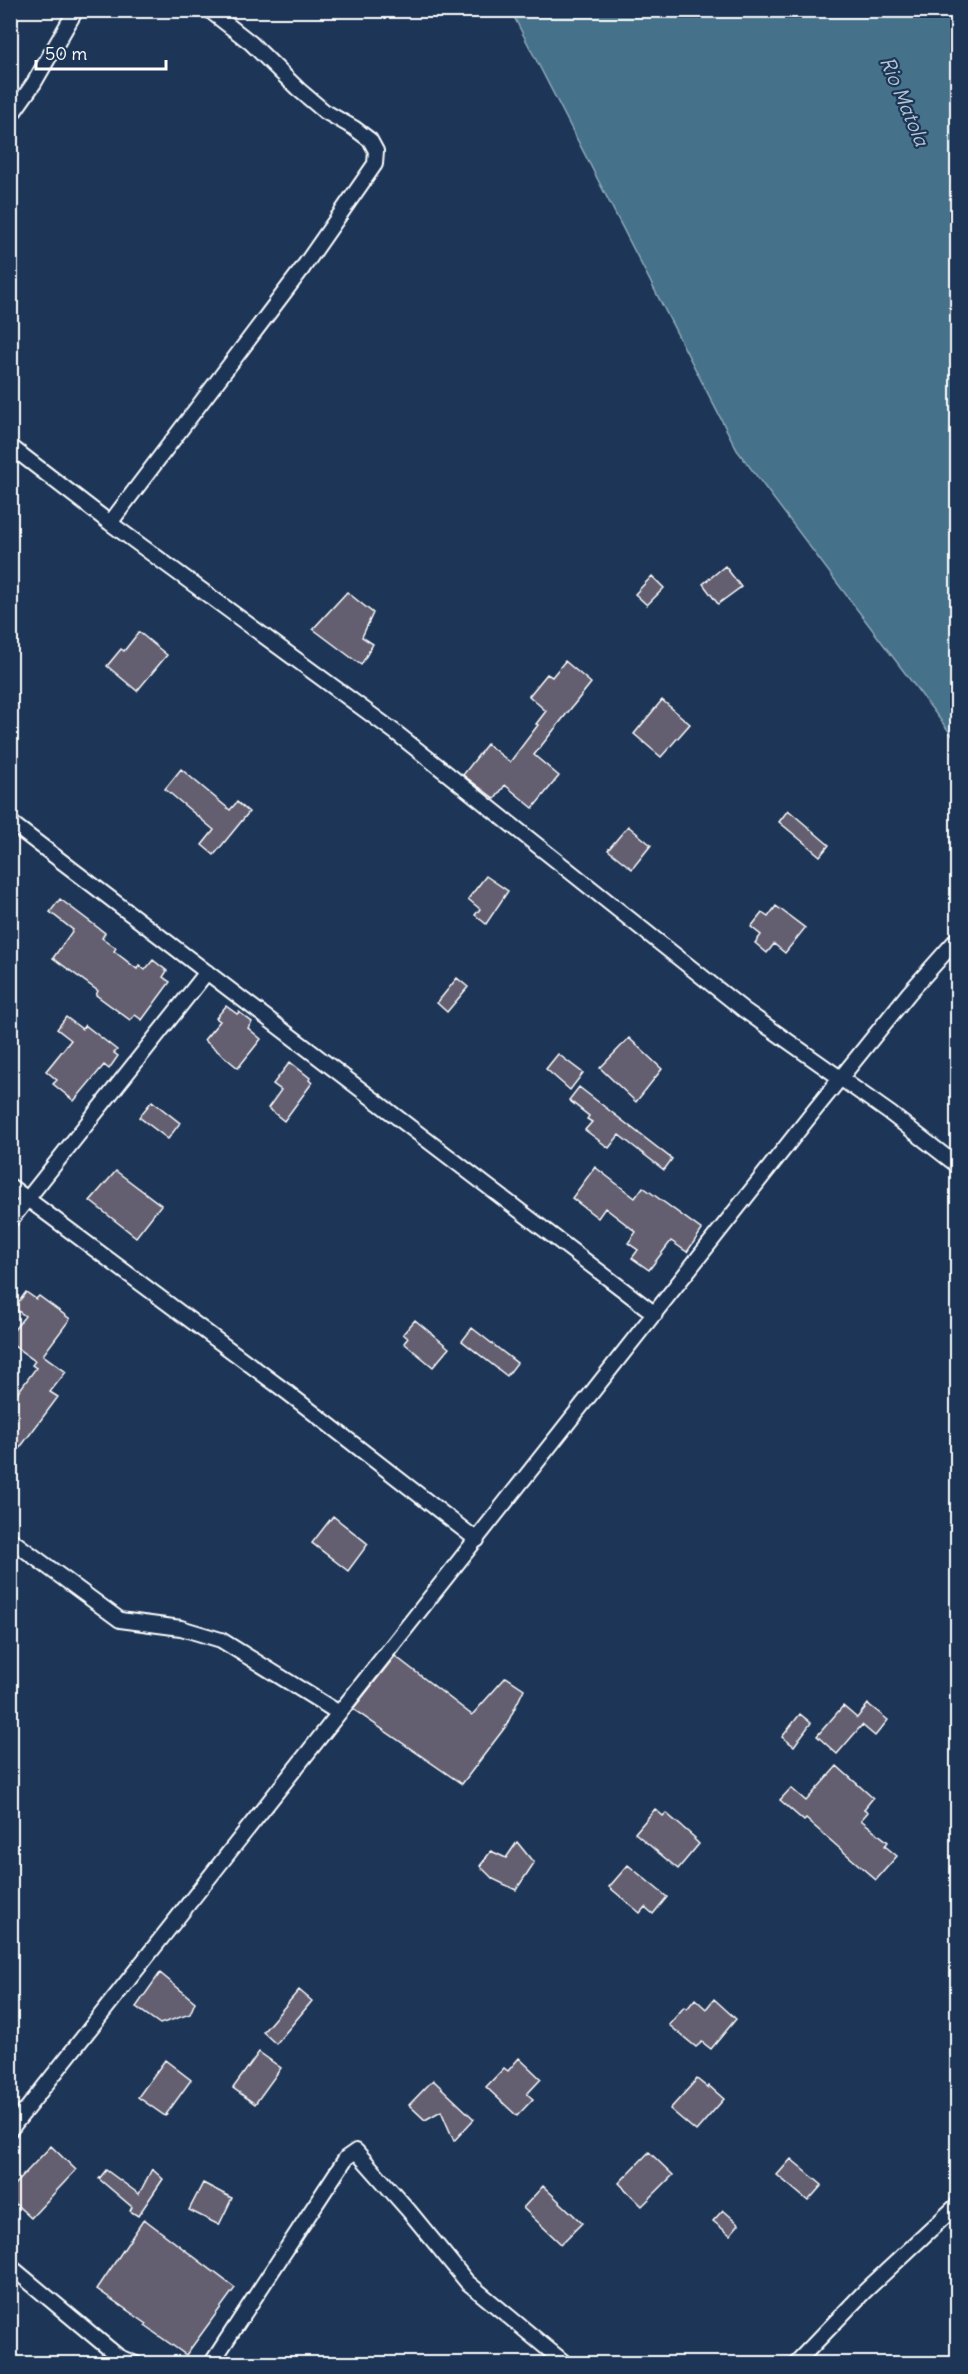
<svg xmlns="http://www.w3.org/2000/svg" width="968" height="2374" viewBox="0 0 968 2374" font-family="Delius,sans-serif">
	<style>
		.water { fill: #45718a; stroke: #8faab9; stroke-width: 1.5 }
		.building { fill: #635f70; stroke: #fff; stroke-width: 1.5 }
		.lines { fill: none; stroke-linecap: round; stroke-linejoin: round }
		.minor-casing { stroke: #fff; stroke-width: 18 }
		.minor { stroke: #1d3557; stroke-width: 14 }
		.labels { text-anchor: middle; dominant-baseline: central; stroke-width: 4.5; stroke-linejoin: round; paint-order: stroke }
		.water-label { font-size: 20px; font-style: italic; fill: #b5c6d0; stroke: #1d3557 }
	</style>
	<rect width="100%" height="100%" fill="#1d3557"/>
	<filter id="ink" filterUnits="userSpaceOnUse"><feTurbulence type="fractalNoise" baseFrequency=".0167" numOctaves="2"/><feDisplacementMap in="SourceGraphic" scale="12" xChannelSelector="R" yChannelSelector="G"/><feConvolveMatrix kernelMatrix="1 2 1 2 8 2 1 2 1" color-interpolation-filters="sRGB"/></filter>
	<g filter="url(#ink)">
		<path class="water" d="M 511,11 L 957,11 L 957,742 L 737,450 Z"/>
		<path class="building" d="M 725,566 L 741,587 L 718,604 L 703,584 Z
			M 652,576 L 664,588 L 647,605 L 635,594 Z
			M 347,592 L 373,613 L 362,637 L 373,644 L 361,665 L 313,629 Z
			M 139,632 L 167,655 L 137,691 L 107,666 L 121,649 L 124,651 Z
			M 565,661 L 591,683 L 534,755 L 559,776 L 533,808 L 505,785 L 495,799 L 463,775 L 487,744 L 510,762 L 538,725 L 536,724 L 546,711 L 529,696 L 547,674 L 552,677 Z
			M 662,700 L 690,724 L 661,757 L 634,734 Z
			M 181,769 L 230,810 L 237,802 L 249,812 L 214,855 L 202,845 L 214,830 L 165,789 Z
			M 788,810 L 829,845 L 820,856 L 779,822 Z
			M 628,826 L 651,845 L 632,869 L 608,850 Z
			M 486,876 L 508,891 L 486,924 L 475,915 L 480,909 L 468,899 Z
			M 60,899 L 105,933 L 102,938 L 116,948 L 114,951 L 137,969 L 139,965 L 145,970 L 153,960 L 167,971 L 163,977 L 170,982 L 142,1020 L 135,1015 L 130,1020 L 96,995 L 98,991 L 53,958 L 73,930 L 50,912 Z
			M 776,906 L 805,928 L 785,953 L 774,944 L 767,953 L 755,943 L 761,935 L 751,927 L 762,913 L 768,917 Z
			M 457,978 L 468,987 L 447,1012 L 437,1003 Z
			M 226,1006 L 237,1014 L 239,1012 L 252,1022 L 248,1028 L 261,1039 L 238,1068 L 204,1040 L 220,1021 L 216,1018 Z
			M 66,1017 L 82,1029 L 85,1025 L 117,1050 L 114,1053 L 118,1056 L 109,1069 L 104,1065 L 74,1101 L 53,1084 L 57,1080 L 46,1071 L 71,1040 L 57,1029 Z
			M 629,1038 L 662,1069 L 636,1102 L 600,1068 Z
			M 558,1054 L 583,1073 L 570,1090 L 546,1069 Z
			M 290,1062 L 310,1078 L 309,1080 L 312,1083 L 284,1121 L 268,1108 L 281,1090 L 273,1084 Z
			M 579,1087 L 672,1159 L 664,1170 L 619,1135 L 609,1148 L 585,1130 L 592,1122 L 587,1119 L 589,1116 L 569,1100 Z
			M 152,1101 L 180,1123 L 168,1139 L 139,1117 Z
			M 595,1167 L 635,1198 L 643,1187 L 702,1230 L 687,1252 L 671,1241 L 649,1270 L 632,1258 L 638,1250 L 628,1243 L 636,1232 L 605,1208 L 598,1218 L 572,1198 Z
			M 116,1171 L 161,1205 L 136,1237 L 90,1201 Z
			M 26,1292 L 36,1299 L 39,1296 L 70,1319 L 43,1355 L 66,1372 L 50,1392 L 58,1397 L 10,1461 L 10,1403 L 36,1368 L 32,1365 L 35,1361 L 10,1343 L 10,1335 L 25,1316 L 14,1308 Z
			M 415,1320 L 449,1348 L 433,1367 L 404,1343 L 408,1338 L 403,1334 Z
			M 472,1328 L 517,1363 L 507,1376 L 462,1341 Z
			M 333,1516 L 368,1544 L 348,1571 L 312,1543 Z
			M 395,1656 L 472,1715 L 506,1677 L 524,1689 L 506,1726 L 462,1784 L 353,1709 Z
			M 868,1704 L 888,1720 L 875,1736 L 862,1725 L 837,1754 L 817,1736 L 843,1706 L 857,1718 Z
			M 800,1714 L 811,1723 L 794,1746 L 782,1737 Z
			M 837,1766 L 873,1798 L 864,1809 L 868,1812 L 861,1820 L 888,1842 L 885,1846 L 897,1856 L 876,1880 L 806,1819 L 804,1821 L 780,1800 L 791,1788 L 806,1801 Z
			M 655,1809 L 663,1816 L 666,1813 L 695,1838 L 694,1839 L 699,1844 L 678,1869 L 635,1833 Z
			M 517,1842 L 534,1863 L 516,1890 L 493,1879 L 480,1866 L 491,1851 L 506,1858 Z
			M 628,1865 L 667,1897 L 653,1914 L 645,1907 L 640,1913 L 609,1887 Z
			M 160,1973 L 195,2002 L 190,2014 L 160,2024 L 136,2007 Z
			M 299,1990 L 312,2001 L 276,2044 L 263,2032 Z
			M 695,1999 L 706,2009 L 714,1999 L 736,2019 L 711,2049 L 702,2042 L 696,2047 L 669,2025 L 684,2007 L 687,2009 Z
			M 259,2052 L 281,2068 L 255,2104 L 233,2088 Z
			M 519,2058 L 541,2079 L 527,2094 L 533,2099 L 517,2116 L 486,2087 L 504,2068 L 508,2071 Z
			M 165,2060 L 191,2080 L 165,2116 L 138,2097 Z
			M 697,2079 L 708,2088 L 709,2086 L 724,2099 L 696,2131 L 670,2109 Z
			M 433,2080 L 474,2119 L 454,2141 L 441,2111 L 425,2120 L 409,2105 Z
			M 51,2146 L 76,2170 L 31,2218 L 10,2199 L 10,2189 Z
			M 649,2152 L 673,2175 L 642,2206 L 619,2183 Z
			M 791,2159 L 822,2185 L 808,2201 L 777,2175 Z
			M 152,2169 L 163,2179 L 138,2216 L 130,2211 L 132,2207 L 99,2179 L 106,2170 L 139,2194 Z
			M 203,2183 L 232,2198 L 219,2225 L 189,2210 Z
			M 543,2186 L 582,2223 L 561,2244 L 523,2208 Z
			M 723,2210 L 739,2224 L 730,2235 L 713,2221 Z
			M 144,2219 L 235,2288 L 186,2355 L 145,2326 L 147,2324 L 97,2289 Z"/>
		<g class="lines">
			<g class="minor-casing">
				<path id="minor" d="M 10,117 L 34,83 L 76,10
					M 10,446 L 110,523 L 395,732 L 744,1010 L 891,1114 L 958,1166
					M 110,523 L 302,269 L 375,164 L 376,151 L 370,140 L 354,128 L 324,111 L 298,89 L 251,43 L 209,10
					M 10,822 L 655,1314
					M 10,1186 L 288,1393 L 477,1540
					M 10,1221 L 207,972
					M 10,1539 L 120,1620 L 181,1628 L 221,1640 L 339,1713
					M 10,2130 L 814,1111 L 909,993 L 958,938
					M 10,2266 L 119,2357 L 136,2364
					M 211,2364 L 346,2158 L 356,2151 L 409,2211 L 467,2282 L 566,2364
					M 795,2364 L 864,2292 L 958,2204"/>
			</g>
			<use href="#minor" class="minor"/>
		</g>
	</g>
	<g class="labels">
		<g class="water-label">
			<text transform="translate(905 101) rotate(67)">Rio Matola</text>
		</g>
	</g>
	<rect width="968" height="2374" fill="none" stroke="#1d3557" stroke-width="36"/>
	<rect x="18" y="18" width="932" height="2338" fill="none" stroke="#fff" stroke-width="2" filter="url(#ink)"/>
	<path d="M36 60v9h130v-9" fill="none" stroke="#ffffff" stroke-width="3"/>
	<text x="45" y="60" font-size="18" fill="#ffffff" stroke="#1d3557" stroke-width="4.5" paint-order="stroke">50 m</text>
</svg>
